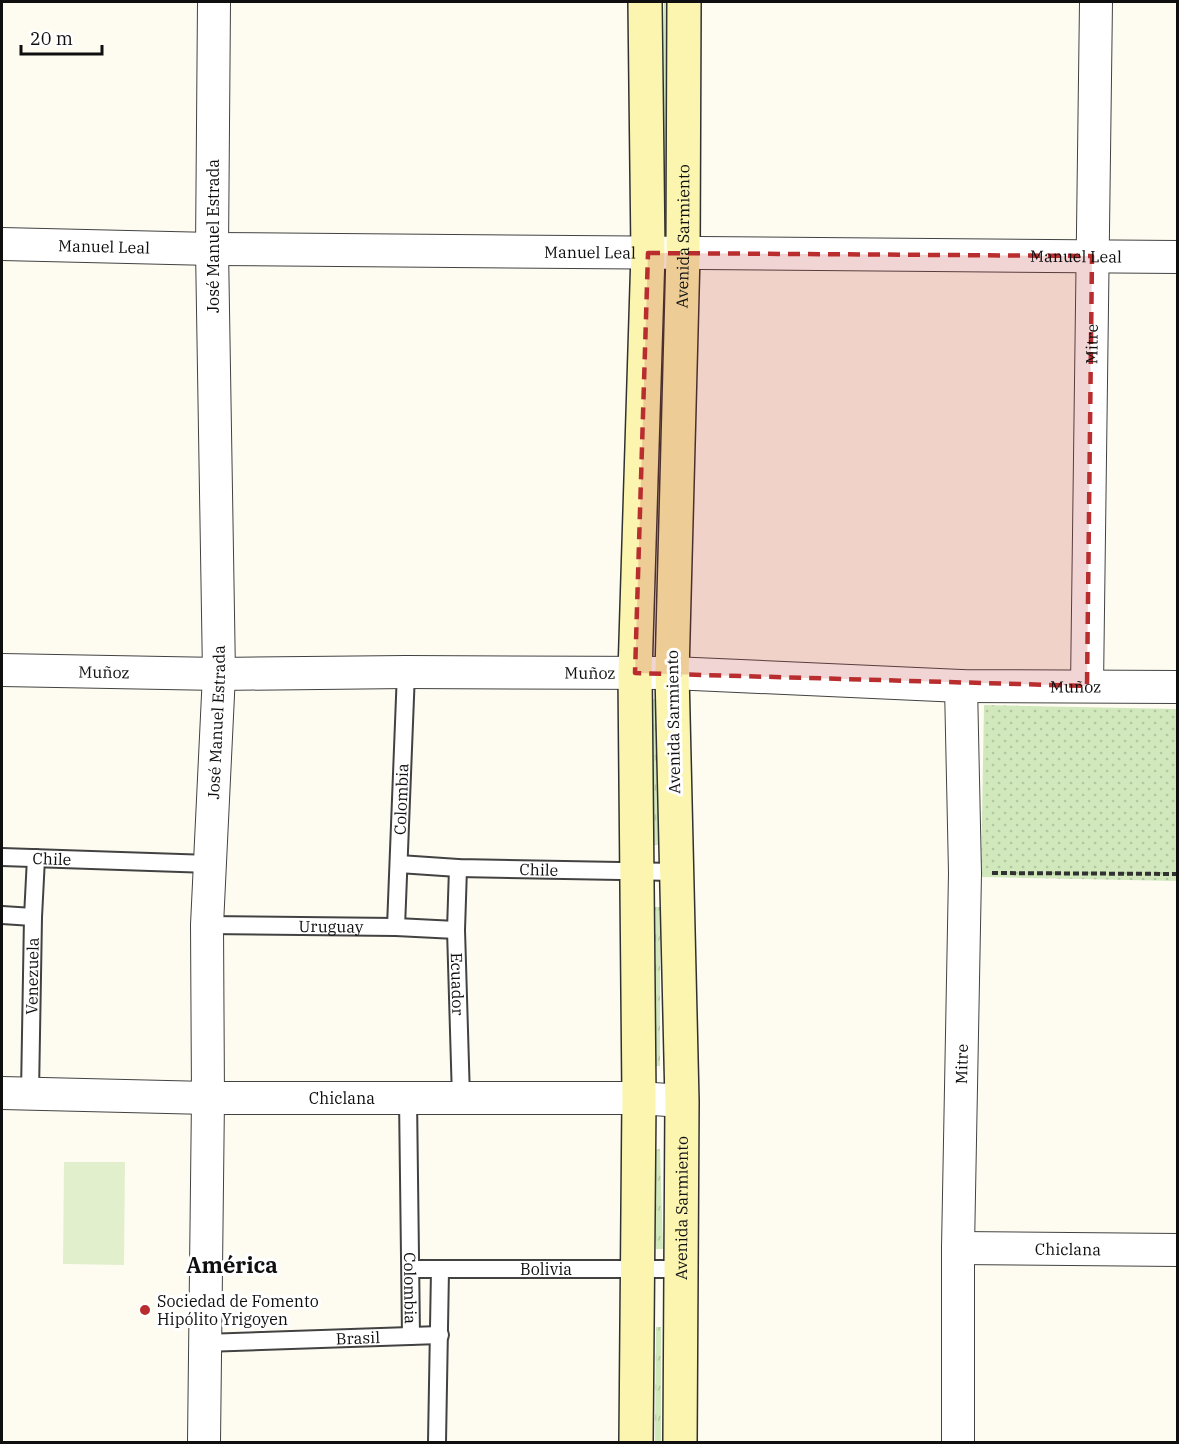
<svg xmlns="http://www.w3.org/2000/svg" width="1179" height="1444" viewBox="0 0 1179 1444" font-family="'IBM Plex Serif',serif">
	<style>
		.grass { fill: url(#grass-tufts) }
		.park { fill: url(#park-dots) }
		.pitch { fill: #e2efcd }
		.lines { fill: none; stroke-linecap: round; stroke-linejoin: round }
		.service-casing { stroke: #424242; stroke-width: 20 }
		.minor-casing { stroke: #424242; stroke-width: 34 }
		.secondary-casing { stroke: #313131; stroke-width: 36 }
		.path { stroke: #313131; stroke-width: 4; stroke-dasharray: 6 3; stroke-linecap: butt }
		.service { stroke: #fff; stroke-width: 16 }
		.minor { stroke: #fff; stroke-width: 32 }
		.secondary { stroke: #fbf5b0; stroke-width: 33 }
		.marked { fill: #b92d2f; fill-opacity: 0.2; stroke: #b92d2f; stroke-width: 4.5; stroke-dasharray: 12 8; stroke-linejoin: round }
		.poi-dot { fill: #b92d2f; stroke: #fff; stroke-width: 2 }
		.labels { text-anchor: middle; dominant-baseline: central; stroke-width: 6; stroke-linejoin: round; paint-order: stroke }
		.street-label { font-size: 16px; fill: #0f0f0f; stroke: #fff }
		.poi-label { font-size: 16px; fill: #0f0f0f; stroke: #fff; text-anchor: start }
		.district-label { font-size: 22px; font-weight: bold; fill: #0f0f0f; stroke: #fff }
	</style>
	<defs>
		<pattern id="grass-tufts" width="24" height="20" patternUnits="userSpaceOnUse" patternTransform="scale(1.5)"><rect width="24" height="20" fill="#d1e8bc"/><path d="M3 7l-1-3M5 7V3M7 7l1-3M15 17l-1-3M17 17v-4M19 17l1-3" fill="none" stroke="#b2c6a0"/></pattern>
		<pattern id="park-dots" width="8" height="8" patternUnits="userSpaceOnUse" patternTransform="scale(1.5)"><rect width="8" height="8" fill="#d1e8bc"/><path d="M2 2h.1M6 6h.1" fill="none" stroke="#b2c6a0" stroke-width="1.8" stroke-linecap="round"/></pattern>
	</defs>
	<rect width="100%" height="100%" fill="#fefcf1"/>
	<path class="grass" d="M 664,2 L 670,2 L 668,213 L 662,213 Z
		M 659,306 L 665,306 L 662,641 L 656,641 Z
		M 652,699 L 658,699 L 658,845 L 652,845 Z
		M 654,907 L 660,907 L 660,1066 L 654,1066 Z
		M 660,1149 L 663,1249 L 656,1249 L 654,1150 Z
		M 656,1327 L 661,1327 L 661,1442 L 655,1442 Z"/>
	<path class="park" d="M 984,705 L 1177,709 L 1177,881 L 981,877 Z"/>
	<path class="pitch" d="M 64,1162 L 125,1162 L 124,1265 L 63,1264 Z"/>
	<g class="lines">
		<g class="service-casing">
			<g id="service">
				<path id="s1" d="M 2,857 L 210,864"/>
				<path id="s2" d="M 399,864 L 458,868 L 676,872"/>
				<path id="s3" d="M 458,868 L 456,930 L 461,1098"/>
				<path d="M 2,915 L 33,917"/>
				<path id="s4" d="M 207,925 L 396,927 L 456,930"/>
				<path id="s5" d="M 396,927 L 406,672"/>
				<path id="s6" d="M 30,1093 L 33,917 L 36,858"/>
				<path id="s7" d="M 408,1098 L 411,1336"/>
				<path id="s8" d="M 411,1269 L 681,1269"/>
				<path id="s9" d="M 204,1343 L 440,1335"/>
				<path d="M 437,1442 L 440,1270"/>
			</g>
		</g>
		<g class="minor-casing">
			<g id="minor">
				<path id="s10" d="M 2,244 L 212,249 L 1178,257"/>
				<path id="s11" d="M 2,670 L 219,674 L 406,672 L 672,673 L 961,686 L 1178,687"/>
				<path id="s12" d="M 1087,686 L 1096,2"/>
				<path id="s13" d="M 2,1093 L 208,1098 L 639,1098 L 682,1101"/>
				<path id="s14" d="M 958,1248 L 1178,1250"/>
				<path id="s15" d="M 204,1442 L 208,1098 L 207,925 L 219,674 L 212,249 L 214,2"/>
				<path id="s16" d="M 958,1442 L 958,1248 L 965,873 L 961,686"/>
			</g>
		</g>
		<g class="secondary-casing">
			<g id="secondary">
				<path d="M 636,1442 L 639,1098 L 635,673 L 648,253 L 645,2"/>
				<path id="s17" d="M 680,1442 L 682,1101 L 672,673 L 683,254 L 684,2"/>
			</g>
		</g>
		<path class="path" d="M 992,873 L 1178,874"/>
		<use href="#service" class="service"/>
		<use href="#minor" class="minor"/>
		<use href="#secondary" class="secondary"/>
	</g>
	<path class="marked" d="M 648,253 L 1092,256 L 1087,686 L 635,673 Z"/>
	<circle class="poi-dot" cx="145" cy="1310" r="6"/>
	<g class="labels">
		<g class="street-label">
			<text transform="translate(213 236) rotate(-90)">José Manuel Estrada</text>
			<text stroke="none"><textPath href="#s17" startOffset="1206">Avenida Sarmiento</textPath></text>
			<text stroke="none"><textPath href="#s10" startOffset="102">Manuel Leal</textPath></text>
			<text stroke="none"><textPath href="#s10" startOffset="588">Manuel Leal</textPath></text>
			<text stroke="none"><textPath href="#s10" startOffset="1074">Manuel Leal</textPath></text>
			<text stroke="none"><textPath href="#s12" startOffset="342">Mitre</textPath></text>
			<text stroke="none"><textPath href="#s11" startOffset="102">Muñoz</textPath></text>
			<text stroke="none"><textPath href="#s11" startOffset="588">Muñoz</textPath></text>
			<text stroke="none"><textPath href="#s11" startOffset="1074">Muñoz</textPath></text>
			<text stroke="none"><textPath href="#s15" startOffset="720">José Manuel Estrada</textPath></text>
			<text transform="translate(673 722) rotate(-91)">Avenida Sarmiento</text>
			<text stroke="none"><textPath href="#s5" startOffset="128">Colombia</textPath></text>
			<text stroke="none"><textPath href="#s1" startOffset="50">Chile</textPath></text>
			<text stroke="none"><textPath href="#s2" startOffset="140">Chile</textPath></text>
			<text stroke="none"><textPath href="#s4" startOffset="124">Uruguay</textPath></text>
			<text stroke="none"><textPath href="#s6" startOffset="117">Venezuela</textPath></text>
			<text stroke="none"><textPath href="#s3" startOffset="116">Ecuador</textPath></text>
			<text stroke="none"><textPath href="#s16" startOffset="378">Mitre</textPath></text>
			<text stroke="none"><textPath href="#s13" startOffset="340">Chiclana</textPath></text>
			<text stroke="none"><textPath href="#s17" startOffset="234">Avenida Sarmiento</textPath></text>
			<text stroke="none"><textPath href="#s14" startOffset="110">Chiclana</textPath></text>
			<text stroke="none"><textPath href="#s8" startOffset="135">Bolivia</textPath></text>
			<text stroke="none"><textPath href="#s7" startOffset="190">Colombia</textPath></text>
			<text stroke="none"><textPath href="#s9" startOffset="154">Brasil</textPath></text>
		</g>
		<g class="poi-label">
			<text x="157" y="1301">Sociedad de Fomento<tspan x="157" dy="18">Hipólito Yrigoyen</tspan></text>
		</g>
		<g class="district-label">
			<text x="232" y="1264">América</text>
		</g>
	</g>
	<rect width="1179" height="1444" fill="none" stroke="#0f0f0f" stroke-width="6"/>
	<path d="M21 45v9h81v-9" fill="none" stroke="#0f0f0f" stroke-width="3"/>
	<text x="30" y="45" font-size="18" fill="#0f0f0f" stroke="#ffffff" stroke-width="4.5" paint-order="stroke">20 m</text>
</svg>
